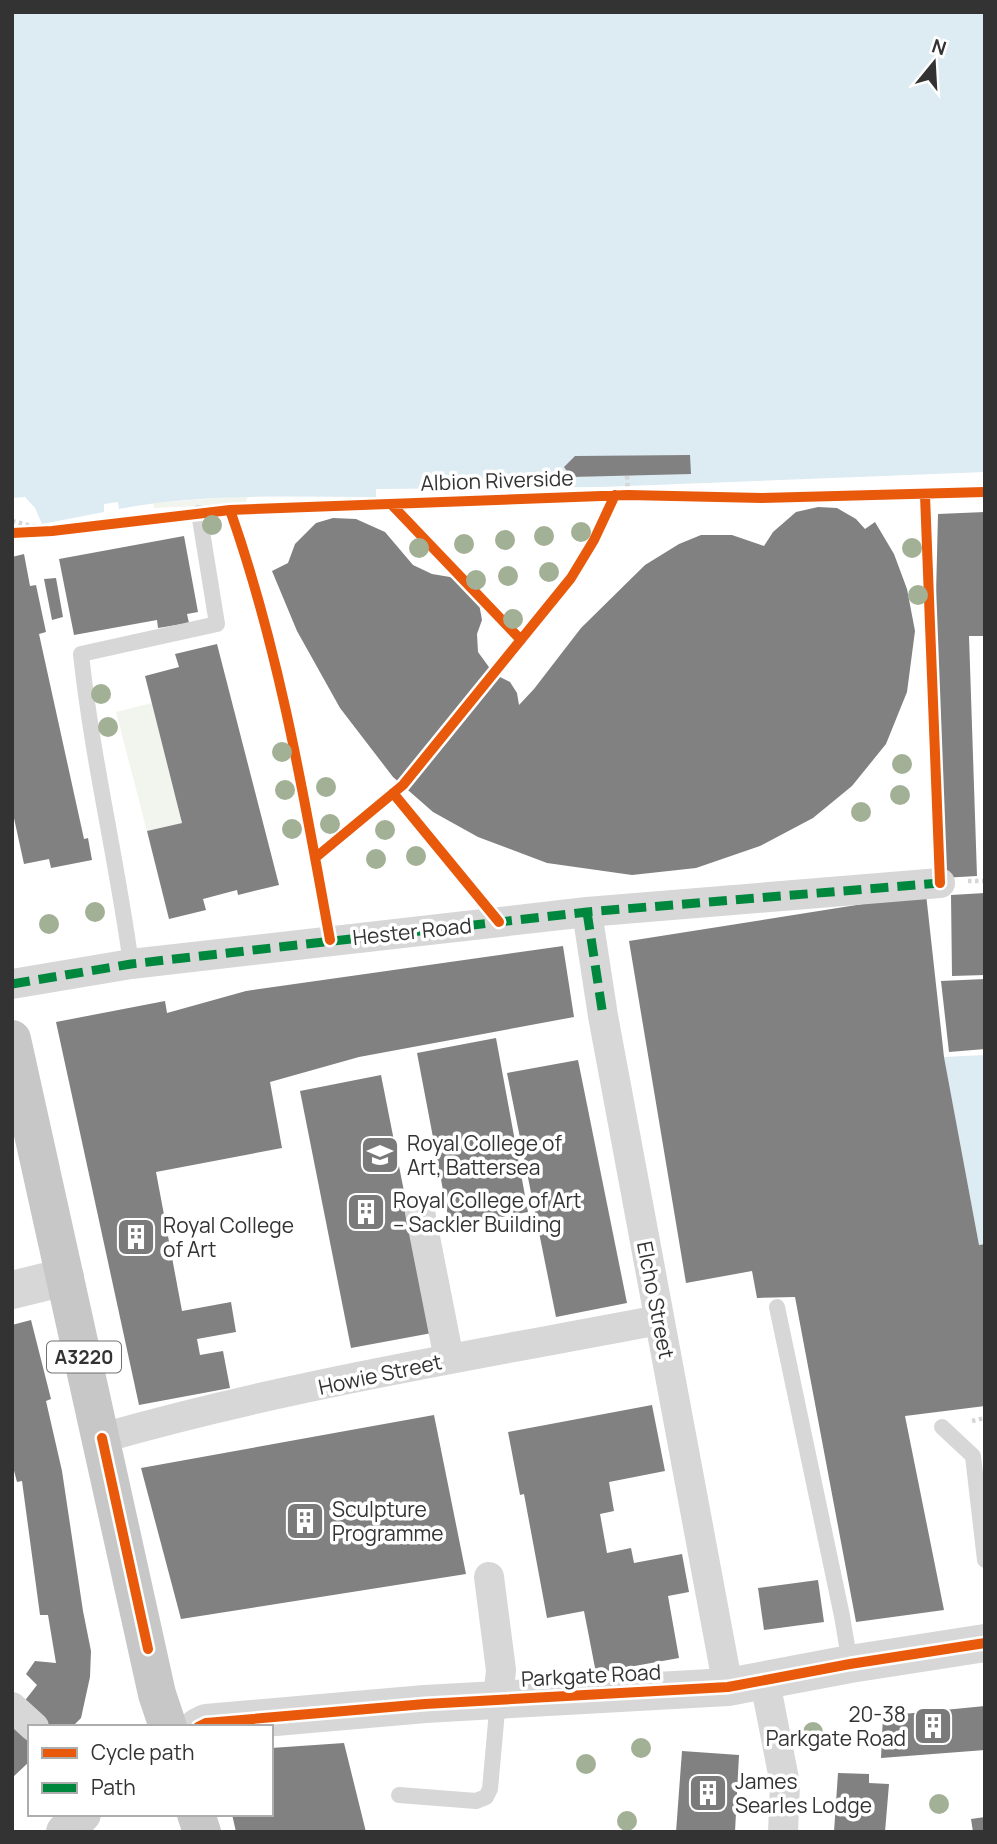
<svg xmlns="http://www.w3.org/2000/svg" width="997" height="1844" viewBox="0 0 997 1844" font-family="Manrope,sans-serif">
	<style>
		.green { fill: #f1f5ed }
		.water { fill: #ddebf3 }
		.building { fill: #818181 }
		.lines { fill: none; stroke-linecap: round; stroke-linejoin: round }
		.path { stroke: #d6d6d6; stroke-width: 4.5; stroke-dasharray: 3.5 3.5; stroke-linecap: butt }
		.service { stroke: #d7d7d7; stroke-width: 16 }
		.minor { stroke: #d7d7d7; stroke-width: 30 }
		.tertiary { stroke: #d7d7d7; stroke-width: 38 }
		.secondary { stroke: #d0d0d0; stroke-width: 38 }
		.trunk { stroke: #c7c7c7; stroke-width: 38 }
		.quiet { stroke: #00873e; stroke-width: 9; stroke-dasharray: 18 9; stroke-linecap: butt }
		.cycleway-casing { stroke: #fff; stroke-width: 15 }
		.cycleway { stroke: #e8590c; stroke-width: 10 }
		.tree { fill: #a2b095 }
		.labels { text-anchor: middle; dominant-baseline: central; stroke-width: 7; stroke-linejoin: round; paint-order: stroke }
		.shield { fill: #fff; stroke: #707070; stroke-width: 2 }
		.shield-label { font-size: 19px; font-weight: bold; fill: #333 }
		.street-label { font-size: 21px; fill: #333; stroke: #fff }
		.poi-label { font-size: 21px; fill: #333; stroke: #fff; text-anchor: start }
	</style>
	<rect width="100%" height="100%" fill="#fff"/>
	<path class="green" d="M 248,496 L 245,504 L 154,508 L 153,503 Z
		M 152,703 L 182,823 L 147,831 L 116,712 Z"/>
	<path class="water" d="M 12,12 L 985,12 L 985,472 L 601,487 L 376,489 L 376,497 C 291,497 203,493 119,509 L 118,502 L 104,504 L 104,512 L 42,524 L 35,508 L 25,497 L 12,498 Z
		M 985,1055 L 985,1244 L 979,1245 L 944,1057 Z"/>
	<path class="building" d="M 690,455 L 691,474 L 571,477 L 564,467 L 575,456 Z
		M 818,507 L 837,508 L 856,519 L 865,529 L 875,522 L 894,554 L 907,589 L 915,631 L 907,692 L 886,744 L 852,786 L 813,818 L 760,846 L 696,868 L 632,875 L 547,863 L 478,837 L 433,812 L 393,777 L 340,708 L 297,631 L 272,571 L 288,563 L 295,544 L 316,523 L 333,518 L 356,519 L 385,532 L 413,565 L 432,574 L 450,577 L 466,583 L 478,598 L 482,620 L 477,634 L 478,652 L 494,674 L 510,682 L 517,693 L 519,705 L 534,689 L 581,628 L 645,565 L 679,544 L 701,535 L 732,535 L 764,546 L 773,532 L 796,512 Z
		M 985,512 L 985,636 L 969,636 L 977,876 L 942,878 L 935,636 L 938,514 Z
		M 184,536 L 198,612 L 187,614 L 189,623 L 158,628 L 157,620 L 74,635 L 59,559 Z
		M 24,554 L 30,586 L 36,585 L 46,632 L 39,634 L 84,839 L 88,838 L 92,860 L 51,868 L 49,859 L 24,864 L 12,809 L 12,557 Z
		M 56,578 L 63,617 L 52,620 L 44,579 Z
		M 217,644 L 279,885 L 238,895 L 237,890 L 203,899 L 206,910 L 169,919 L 147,831 L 182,823 L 145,676 L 179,667 L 175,654 Z
		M 985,893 L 985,975 L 952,976 L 951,895 Z
		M 926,894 L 944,1057 L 979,1245 L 985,1244 L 985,1406 L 905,1416 L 944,1610 L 856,1622 L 795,1297 L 757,1298 L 752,1271 L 686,1283 L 629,941 Z
		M 563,946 L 574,1017 L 359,1057 L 270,1082 L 282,1148 L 156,1172 L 182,1311 L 231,1302 L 236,1332 L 197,1339 L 200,1355 L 223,1351 L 230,1388 L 139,1405 L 56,1022 L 165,1001 L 167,1013 L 246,991 Z
		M 985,979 L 985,1049 L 949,1052 L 941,981 Z
		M 496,1038 L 528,1212 L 450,1227 L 417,1053 Z
		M 578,1060 L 627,1303 L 556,1317 L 507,1073 Z
		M 381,1075 L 432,1333 L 351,1348 L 300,1091 Z
		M 31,1320 L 51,1399 L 46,1401 L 62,1471 L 83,1611 L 91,1651 L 90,1677 L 81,1718 L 72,1727 L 50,1727 L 23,1703 L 37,1685 L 26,1674 L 35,1661 L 56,1663 L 48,1615 L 40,1615 L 22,1481 L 17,1482 L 12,1463 L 12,1325 Z
		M 652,1405 L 665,1471 L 609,1482 L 614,1511 L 600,1514 L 607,1553 L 631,1548 L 634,1563 L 682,1554 L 689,1592 L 668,1596 L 679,1658 L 596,1673 L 584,1611 L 547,1618 L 524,1494 L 520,1495 L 508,1432 Z
		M 434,1415 L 466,1574 L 181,1619 L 141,1468 Z
		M 818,1580 L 824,1622 L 764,1630 L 758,1588 Z
		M 985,1706 L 985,1750 L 881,1758 L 883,1716 Z
		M 12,1725 L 30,1742 L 30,1761 L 12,1778 Z
		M 344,1743 L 366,1832 L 236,1832 L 232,1814 L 271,1814 L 271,1748 Z
		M 682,1751 L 739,1755 L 735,1832 L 676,1832 Z
		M 838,1773 L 869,1774 L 869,1783 L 889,1784 L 885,1832 L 834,1832 Z
		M 985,1817 L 985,1832 L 973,1832 L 971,1819 Z"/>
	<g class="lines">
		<path class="path" d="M 627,476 L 628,495
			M 12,521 L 52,531
			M 968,881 L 985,881
			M 972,1421 L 985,1418"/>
		<path class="service" d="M 131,964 C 117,860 92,758 81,654 L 217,624 L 199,513
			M 777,1307 L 842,1616 L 850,1664
			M 942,1427 L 973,1456 L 985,1560
			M 399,1795 L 476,1801 L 486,1797 L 490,1789 L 498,1700"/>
		<path class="minor" d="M 587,912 L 603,1016 L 728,1687
			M 12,984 L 131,964 L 587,912 L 940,883
			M 420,1212 L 449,1359
			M 102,1438 C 283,1386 475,1355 659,1320
			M 489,1577 L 501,1670 L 498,1700
			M 765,1682 L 785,1784 L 783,1832
			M 12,1707 L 34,1727"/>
		<path class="tertiary" d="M 12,1290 L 65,1277
			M 198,1727 L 206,1723 L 425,1704 L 728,1687 L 850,1664 L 985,1643"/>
		<path class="secondary" d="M 65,1832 L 82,1814"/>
		<path class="trunk" d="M 12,1039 L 157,1694 L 168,1727
			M 196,1814 L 202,1832"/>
		<path class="quiet" d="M 587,912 L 603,1016
			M 12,984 L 131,964 L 587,912 L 940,883"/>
		<g class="cycleway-casing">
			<path id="cycleway" d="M 925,495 L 940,883
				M 391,504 L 521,640
				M 230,510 C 279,649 304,796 330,940
				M 12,533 L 52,531 L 230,510 L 628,495 L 762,498 L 985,492
				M 393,793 L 499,922
				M 315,858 L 403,785 L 571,578 L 594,540 L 615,495
				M 102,1438 L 148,1649
				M 198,1727 L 206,1723 L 425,1704 L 728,1687 L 850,1664 L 985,1643"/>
		</g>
		<use href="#cycleway" class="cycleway"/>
	</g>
	<g class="tree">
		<circle cx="212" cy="525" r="10"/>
		<circle cx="581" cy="532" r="10"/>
		<circle cx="544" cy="536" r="10"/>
		<circle cx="505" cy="540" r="10"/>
		<circle cx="464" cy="544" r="10"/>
		<circle cx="419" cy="548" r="10"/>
		<circle cx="912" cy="548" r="10"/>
		<circle cx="549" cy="572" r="10"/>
		<circle cx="508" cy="576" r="10"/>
		<circle cx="476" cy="580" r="10"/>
		<circle cx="918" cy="595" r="10"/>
		<circle cx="513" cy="619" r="10"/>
		<circle cx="101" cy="694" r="10"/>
		<circle cx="108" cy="727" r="10"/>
		<circle cx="282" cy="752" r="10"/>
		<circle cx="902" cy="764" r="10"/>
		<circle cx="326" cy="787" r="10"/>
		<circle cx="285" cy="790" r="10"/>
		<circle cx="900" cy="795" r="10"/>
		<circle cx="861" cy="812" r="10"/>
		<circle cx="330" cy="824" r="10"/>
		<circle cx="292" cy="829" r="10"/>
		<circle cx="385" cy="830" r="10"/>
		<circle cx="416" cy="856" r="10"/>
		<circle cx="376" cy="859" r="10"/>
		<circle cx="95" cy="912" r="10"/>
		<circle cx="49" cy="924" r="10"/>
		<circle cx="813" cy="1732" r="10"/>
		<circle cx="641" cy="1748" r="10"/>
		<circle cx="586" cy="1764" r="10"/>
		<circle cx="939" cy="1804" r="10"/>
		<circle cx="627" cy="1821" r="10"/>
	</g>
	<defs>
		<g id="university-square" transform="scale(2.0125)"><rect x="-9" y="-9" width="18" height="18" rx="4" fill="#7a7a7a" stroke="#fff"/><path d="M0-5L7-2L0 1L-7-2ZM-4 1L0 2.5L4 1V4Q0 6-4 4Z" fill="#fff"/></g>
		<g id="building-square" transform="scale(2.0125)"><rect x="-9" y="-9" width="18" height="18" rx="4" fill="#7a7a7a" stroke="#fff"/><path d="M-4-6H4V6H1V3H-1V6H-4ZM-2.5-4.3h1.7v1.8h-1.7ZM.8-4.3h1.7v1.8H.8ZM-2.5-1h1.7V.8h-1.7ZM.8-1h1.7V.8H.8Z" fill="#fff"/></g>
	</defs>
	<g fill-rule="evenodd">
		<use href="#university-square" x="380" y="1155"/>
		<use href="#building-square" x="366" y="1212"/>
		<use href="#building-square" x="136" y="1237"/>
		<use href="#building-square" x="305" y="1521"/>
		<use href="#building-square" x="933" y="1726"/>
		<use href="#building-square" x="708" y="1793"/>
	</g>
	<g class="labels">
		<rect class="shield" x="47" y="1341.5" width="74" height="31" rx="5"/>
		<g class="shield-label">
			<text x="84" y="1357">A3220</text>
		</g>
		<g class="street-label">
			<text transform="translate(497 480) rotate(-2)">Albion Riverside</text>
			<text transform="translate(412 931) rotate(-6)">Hester Road</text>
			<text transform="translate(656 1300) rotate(79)">Elcho Street</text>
			<text transform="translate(380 1374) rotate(-12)">Howie Street</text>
			<text transform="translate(591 1675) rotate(-3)">Parkgate Road</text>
		</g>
		<g class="poi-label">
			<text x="407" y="1143">Royal College of<tspan x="407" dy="24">Art, Battersea</tspan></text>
			<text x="393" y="1200">Royal College of Art<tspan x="393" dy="24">– Sackler Building</tspan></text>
			<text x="163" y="1225">Royal College<tspan x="163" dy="24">of Art</tspan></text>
			<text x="332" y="1509">Sculpture<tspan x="332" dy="24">Programme</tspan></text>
			<text x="906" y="1714" text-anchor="end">20-38<tspan x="906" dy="24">Parkgate Road</tspan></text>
			<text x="735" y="1781">James<tspan x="735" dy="24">Searles Lodge</tspan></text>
		</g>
	</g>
	<rect width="997" height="1844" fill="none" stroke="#333333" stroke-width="28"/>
	<rect x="28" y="1725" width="245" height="91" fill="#ffffff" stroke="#adadad" stroke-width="2"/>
	<rect x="42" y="1748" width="35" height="10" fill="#e8590c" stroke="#adadad" stroke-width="2"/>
	<text x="91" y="1760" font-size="21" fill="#333333">Cycle path</text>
	<rect x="42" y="1783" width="35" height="10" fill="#00873e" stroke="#adadad" stroke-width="2"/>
	<text x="91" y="1795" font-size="21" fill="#333333">Path</text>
	<g transform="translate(934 63) rotate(18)" stroke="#ffffff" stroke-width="5" paint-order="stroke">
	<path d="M0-5L12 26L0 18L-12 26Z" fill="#333333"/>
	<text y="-10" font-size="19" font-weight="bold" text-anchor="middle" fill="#333333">N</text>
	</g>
</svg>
